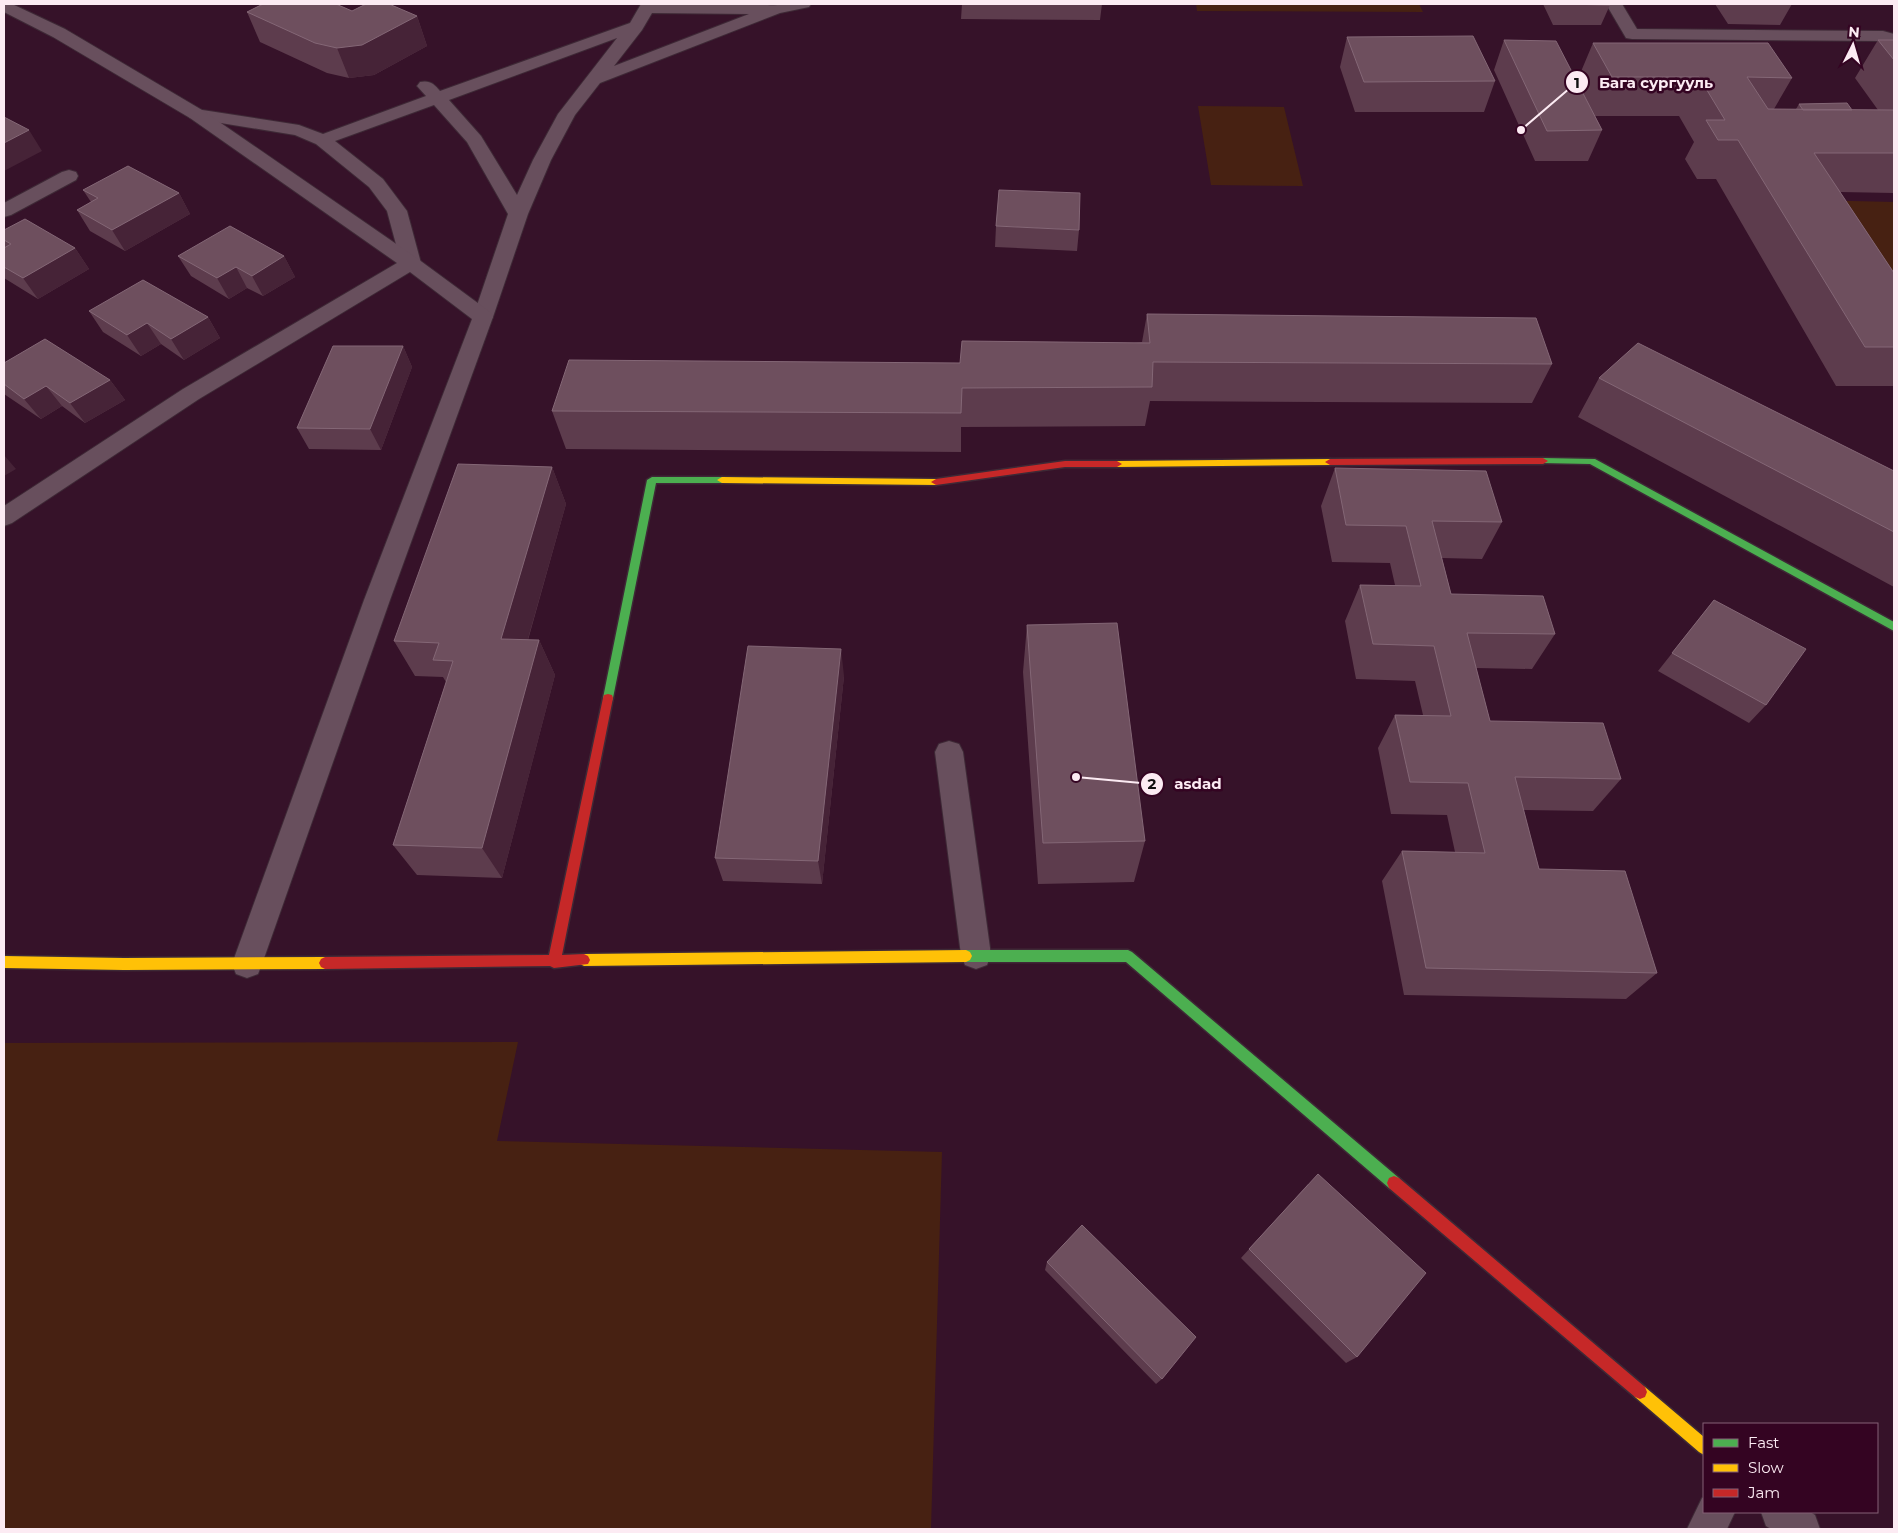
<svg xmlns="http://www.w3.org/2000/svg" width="1898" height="1533" viewBox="0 0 1898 1533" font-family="Montserrat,sans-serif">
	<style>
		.green { fill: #472112 }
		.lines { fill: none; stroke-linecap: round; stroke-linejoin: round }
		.lane-casing { stroke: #3e2936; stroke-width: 2 }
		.street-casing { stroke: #3e2936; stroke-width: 2 }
		.fast-casing { stroke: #3e2936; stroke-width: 3 }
		.slow-casing { stroke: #3e2936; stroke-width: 3 }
		.jam-casing { stroke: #3e2936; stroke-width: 3 }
		.lane { fill: #684f5d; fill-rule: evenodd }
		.street { fill: #684f5d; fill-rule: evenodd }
		.fast { fill: #4caf50; fill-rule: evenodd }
		.slow { fill: #ffc107; fill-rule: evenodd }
		.jam { fill: #c62828; fill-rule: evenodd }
		.wall { fill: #5d3c4d }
		.shaded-wall { fill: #462337 }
		.building { fill: #6e4f5e; stroke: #846776 }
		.leader { fill: none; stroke: #fcebf3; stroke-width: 2 }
		.callout-dot { fill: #fcebf3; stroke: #340422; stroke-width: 2 }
		.mark-label { font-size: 15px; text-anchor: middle; font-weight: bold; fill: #111 }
		.callout-label { font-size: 15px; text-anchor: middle; font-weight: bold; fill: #fcebf3; stroke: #340422; stroke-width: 5; stroke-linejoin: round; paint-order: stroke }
	</style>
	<rect width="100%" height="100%" fill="#361229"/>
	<path class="green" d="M 1196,4 L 1419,4 L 1423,12 L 1197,11 Z
		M 1198,106 L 1284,107 L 1303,186 L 1211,185 Z
		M 1811,200 L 1894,202 L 1894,338 Z
		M 518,1042 L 497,1141 L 942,1152 L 931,1529 L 4,1529 L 4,1043 Z"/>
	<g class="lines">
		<g class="lane-casing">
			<path id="lane" d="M 641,4 L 761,4 C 774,7 796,3 811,4 L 809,7 L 780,13 L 600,83 L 575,115 L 551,160 L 528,214 L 493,317 L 490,322 L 483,324 L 476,322 L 473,317 L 508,214 L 467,142 L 434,105 L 335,141 L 383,179 L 407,211 L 421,263 L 418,267 L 411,269 L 404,267 L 401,263 L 387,211 L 369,187 L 316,144 L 295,135 L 196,119 L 190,118 L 187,114 L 190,110 L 196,109 L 299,125 L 323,134 L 426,96 L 417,86 L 420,82 C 430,80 434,84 440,91 L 630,23 ZM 652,13 L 749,14 L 614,66 L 642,30 ZM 617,38 L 558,114 L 533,160 L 517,195 L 481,136 L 449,100 Z
				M 949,741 L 959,744 L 963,752 L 991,955 L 987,965 L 976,969 L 965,965 L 961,955 L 935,752 L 939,744 Z
				M 1702,1498 L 1704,1498 L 1704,1512 L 1735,1512 L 1727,1529 L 1687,1529 Z"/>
		</g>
		<g class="street-casing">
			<path id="street" d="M 4,4 L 12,4 L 65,29 L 202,110 L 418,259 L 490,312 L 493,317 L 390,600 L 262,964 L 258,974 L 247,978 L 236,974 L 232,964 L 364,600 L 472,319 L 410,272 L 199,399 L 12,523 L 4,526 L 4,506 L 183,389 L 397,263 L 190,118 L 53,37 L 4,12 Z
				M 1606,4 L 1622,4 L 1637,29 L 1883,31 L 1894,34 L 1894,45 L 1881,41 L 1632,39 L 1626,38 Z
				M 69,170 L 76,172 L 78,176 L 76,180 L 11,215 L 4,217 L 4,203 L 62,172 Z
				M 1761,1512 L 1810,1512 L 1815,1515 L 1820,1529 L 1771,1529 L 1766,1526 Z"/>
		</g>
		<g class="fast-casing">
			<path id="fast" d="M 1543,458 L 1595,459 L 1894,622 L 1894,631 L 1590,464 L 1540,463 L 1538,461 Z
				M 652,477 L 722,477 L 727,480 L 722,483 L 656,483 L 613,698 L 612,701 L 604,701 L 603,698 L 647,480 Z
				M 966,950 L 1128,950 L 1132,952 L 1399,1178 L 1401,1183 L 1399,1188 L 1394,1190 L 1389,1188 L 1126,962 L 966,962 L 962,960 L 960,956 L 962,952 Z"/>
		</g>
		<g class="slow-casing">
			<path id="slow" d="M 1330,459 L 1335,462 L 1330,465 L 1117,467 L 1112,464 L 1117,461 Z
				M 722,477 L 936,479 L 941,482 L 936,485 L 722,483 L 717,480 Z
				M 966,950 L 970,952 L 972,956 L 970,960 L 966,962 L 584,966 L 580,964 L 578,960 L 580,956 L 584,954 Z
				M 4,956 L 124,958 L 325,957 L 329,959 L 331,963 L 329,967 L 325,969 L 124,970 L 4,968 Z
				M 1640,1385 L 1645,1387 L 1704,1437 L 1704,1455 L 1699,1452 L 1635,1397 L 1633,1392 L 1635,1387 Z"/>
		</g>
		<g class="jam-casing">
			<path id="jam" d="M 1543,458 L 1548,461 L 1543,464 L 1330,465 L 1325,462 L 1330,459 Z
				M 1065,461 L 1117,461 L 1122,464 L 1117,467 L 1065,467 L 936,485 L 931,482 L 936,479 Z
				M 608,694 L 612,695 L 613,698 L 562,955 L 584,954 L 588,956 L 590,960 L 588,964 L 554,968 L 550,966 L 325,969 L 321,967 L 319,963 L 321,959 L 325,957 L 549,955 L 603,698 L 604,695 Z
				M 1394,1176 L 1399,1178 L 1645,1387 L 1647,1392 L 1645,1397 L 1640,1399 L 1635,1397 L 1389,1188 L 1387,1183 L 1389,1178 Z"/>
		</g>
		<use href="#lane" class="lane"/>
		<use href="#street" class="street"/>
		<use href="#fast" class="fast"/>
		<use href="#slow" class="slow"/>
		<use href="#jam" class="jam"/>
	</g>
	<path class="wall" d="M 962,4 L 1102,4 L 1100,20 L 961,19 Z
		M 1543,4 L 1609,4 L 1610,5 L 1601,25 L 1553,25 Z
		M 1715,4 L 1792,4 L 1780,25 L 1728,24 Z
		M 352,11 L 417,16 L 427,46 L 374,75 L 349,78 L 327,73 L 260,42 L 247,12 Z
		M 1347,37 L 1495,81 L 1484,112 L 1355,112 L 1340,67 Z
		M 1504,40 L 1577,81 L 1593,43 L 1792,78 L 1774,109 L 1796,109 L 1799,104 L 1852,110 L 1878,110 L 1855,78 L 1878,40 L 1894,40 L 1894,193 L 1840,192 L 1894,273 L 1894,386 L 1836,386 L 1716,179 L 1697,179 L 1685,159 L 1694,142 L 1679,116 L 1595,116 L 1602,130 L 1588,161 L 1535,161 L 1494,70 Z
		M 83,190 L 179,193 L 190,214 L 125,251 L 90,231 L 77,210 L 91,202 Z
		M 996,226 L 1079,230 L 1077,251 L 995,247 Z
		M 4,230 L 75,248 L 89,269 L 38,299 L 4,278 L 4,248 L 5,248 L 4,246 Z
		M 178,256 L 284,256 L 295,277 L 263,296 L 247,288 L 229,299 L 191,276 Z
		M 89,311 L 208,317 L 220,338 L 184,360 L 161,344 L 141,356 L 103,332 Z
		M 1147,314 L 1552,364 L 1532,403 L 1150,401 L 1145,426 L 961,427 L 961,452 L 566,449 L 552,411 L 1142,342 Z
		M 403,346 L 412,367 L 381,450 L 309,449 L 297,428 Z
		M 4,363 L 110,380 L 125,400 L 85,423 L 62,406 L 41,419 L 4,394 Z
		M 1599,378 L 1894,471 L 1894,587 L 1578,417 Z
		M 552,467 L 566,504 L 528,640 L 539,640 L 555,675 L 502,878 L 417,875 L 393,845 L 446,682 L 443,677 L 415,676 L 394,641 Z
		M 1335,468 L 1502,522 L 1482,559 L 1442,558 L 1451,594 L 1555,634 L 1532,669 L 1476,668 L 1490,721 L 1621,779 L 1593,811 L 1523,810 L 1539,869 L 1657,973 L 1626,999 L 1404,995 L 1382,881 L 1402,851 L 1455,852 L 1447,815 L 1391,814 L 1378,748 L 1395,715 L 1423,715 L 1415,681 L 1356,679 L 1345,621 L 1360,585 L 1395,585 L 1390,563 L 1332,562 L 1321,506 Z
		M 1714,600 L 1766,705 L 1749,723 L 1658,671 Z
		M 1027,625 L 1145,841 L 1134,882 L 1038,884 L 1023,672 Z
		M 844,676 L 822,884 L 723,881 L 715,858 Z
		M 1308,1184 L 1357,1357 L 1346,1363 L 1241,1258 Z
		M 1047,1262 L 1162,1379 L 1156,1384 L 1045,1270 Z"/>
	<path class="shaded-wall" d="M 417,16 L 427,46 L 374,75 L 349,78 L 337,48 Z
		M 29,130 L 42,151 L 4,171 L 4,143 Z
		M 179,193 L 190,214 L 125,251 L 112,230 Z
		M 75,248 L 89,269 L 38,299 L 23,278 Z
		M 284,256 L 295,277 L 263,296 L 252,276 Z
		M 236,267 L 247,288 L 229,299 L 217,278 Z
		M 208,317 L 220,338 L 184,360 L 171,339 Z
		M 147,323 L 161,344 L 141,356 L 127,335 Z
		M 403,346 L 412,367 L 381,450 L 370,429 Z
		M 110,380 L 125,400 L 85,423 L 70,403 Z
		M 46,386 L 62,406 L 41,419 L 24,399 Z
		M 4,455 L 16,469 L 4,476 Z
		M 552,467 L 566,504 L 518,674 L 501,639 Z
		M 539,640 L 555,675 L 502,878 L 482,848 Z
		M 841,649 L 844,676 L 822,884 L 818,861 Z"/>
	<path class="building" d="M 263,4 L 336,4 L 352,11 L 366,4 L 389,4 L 417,16 L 362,45 L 337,48 L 315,43 L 247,12 Z
		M 1561,4 L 1609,4 L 1610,5 Z
		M 1473,36 L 1495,81 L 1364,82 L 1347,37 Z
		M 1504,40 L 1556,41 L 1602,130 L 1547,131 Z
		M 1878,40 L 1894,40 L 1894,60 Z
		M 1593,43 L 1768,43 L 1792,78 L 1747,77 L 1768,109 L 1894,110 L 1894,153 L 1814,153 L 1894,273 L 1894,347 L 1865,347 L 1738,140 L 1718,140 L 1706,120 L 1725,120 L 1699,77 L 1612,77 Z
		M 1847,103 L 1852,110 L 1803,110 L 1799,104 Z
		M 4,117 L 29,130 L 4,143 Z
		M 128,166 L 179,193 L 112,230 L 77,210 L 98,198 L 83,190 Z
		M 999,190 L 1080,193 L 1079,230 L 996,226 Z
		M 25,219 L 75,248 L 23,278 L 4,267 L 4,248 L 11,244 L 4,240 L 4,230 Z
		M 230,226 L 284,256 L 252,276 L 236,267 L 217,278 L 178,256 Z
		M 143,280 L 208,317 L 171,339 L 147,323 L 127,335 L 89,311 Z
		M 1147,314 L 1536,318 L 1552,364 L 1153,362 L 1152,387 L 962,388 L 961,413 L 552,411 L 569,360 L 960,363 L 962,341 L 1150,343 Z
		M 45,339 L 110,380 L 70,403 L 46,386 L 24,399 L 4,384 L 4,363 Z
		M 1638,343 L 1894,471 L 1894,532 L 1599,378 Z
		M 333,346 L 403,346 L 370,429 L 297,428 Z
		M 458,464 L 552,467 L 501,639 L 539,640 L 482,848 L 393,845 L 453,661 L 433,660 L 439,643 L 394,641 Z
		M 1335,468 L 1486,471 L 1502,522 L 1432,521 L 1451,594 L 1543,596 L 1555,634 L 1467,633 L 1490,721 L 1603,723 L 1621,779 L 1515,777 L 1539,869 L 1625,871 L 1657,973 L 1426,968 L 1402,851 L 1485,853 L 1468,783 L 1410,782 L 1395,715 L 1451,716 L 1434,646 L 1373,644 L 1360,585 L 1421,586 L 1406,526 L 1346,525 Z
		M 1714,600 L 1806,649 L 1766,705 L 1672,653 Z
		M 1117,623 L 1145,841 L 1043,843 L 1027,625 Z
		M 748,646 L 841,649 L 818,861 L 715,858 Z
		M 1318,1174 L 1426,1273 L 1357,1357 L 1249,1249 Z
		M 1082,1225 L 1196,1337 L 1162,1379 L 1047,1262 Z"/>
	<path class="leader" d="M1521 130L1577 82M1076 777L1152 784"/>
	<g class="callout-dot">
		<circle cx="1521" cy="130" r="5"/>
		<circle cx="1076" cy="777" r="5"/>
		<circle cx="1577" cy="82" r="12"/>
		<circle cx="1152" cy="784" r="12"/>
	</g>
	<g class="mark-label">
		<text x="1577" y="88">1</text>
		<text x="1152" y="789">2</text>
	</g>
	<g class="callout-label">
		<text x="1656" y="88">Бага сургууль</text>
		<text x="1198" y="789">asdad</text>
	</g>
	<rect width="1898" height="1533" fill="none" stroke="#fcebf3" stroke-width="10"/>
	<rect x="1703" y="1423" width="175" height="90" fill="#340422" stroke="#846076"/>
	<rect x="1713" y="1439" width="25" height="8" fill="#4caf50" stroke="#846076"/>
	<text x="1748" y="1448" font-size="15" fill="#fcebf3">Fast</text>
	<rect x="1713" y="1464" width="25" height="8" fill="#ffc107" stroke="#846076"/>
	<text x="1748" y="1473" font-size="15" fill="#fcebf3">Slow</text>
	<rect x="1713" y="1489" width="25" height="8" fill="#c62828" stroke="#846076"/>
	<text x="1748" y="1498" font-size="15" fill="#fcebf3">Jam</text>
	<g transform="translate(1853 45) rotate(5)" stroke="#340422" stroke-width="4" paint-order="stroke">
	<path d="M0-4L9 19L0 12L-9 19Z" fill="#fcebf3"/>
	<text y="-8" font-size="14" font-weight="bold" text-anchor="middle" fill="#fcebf3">N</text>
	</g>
</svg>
